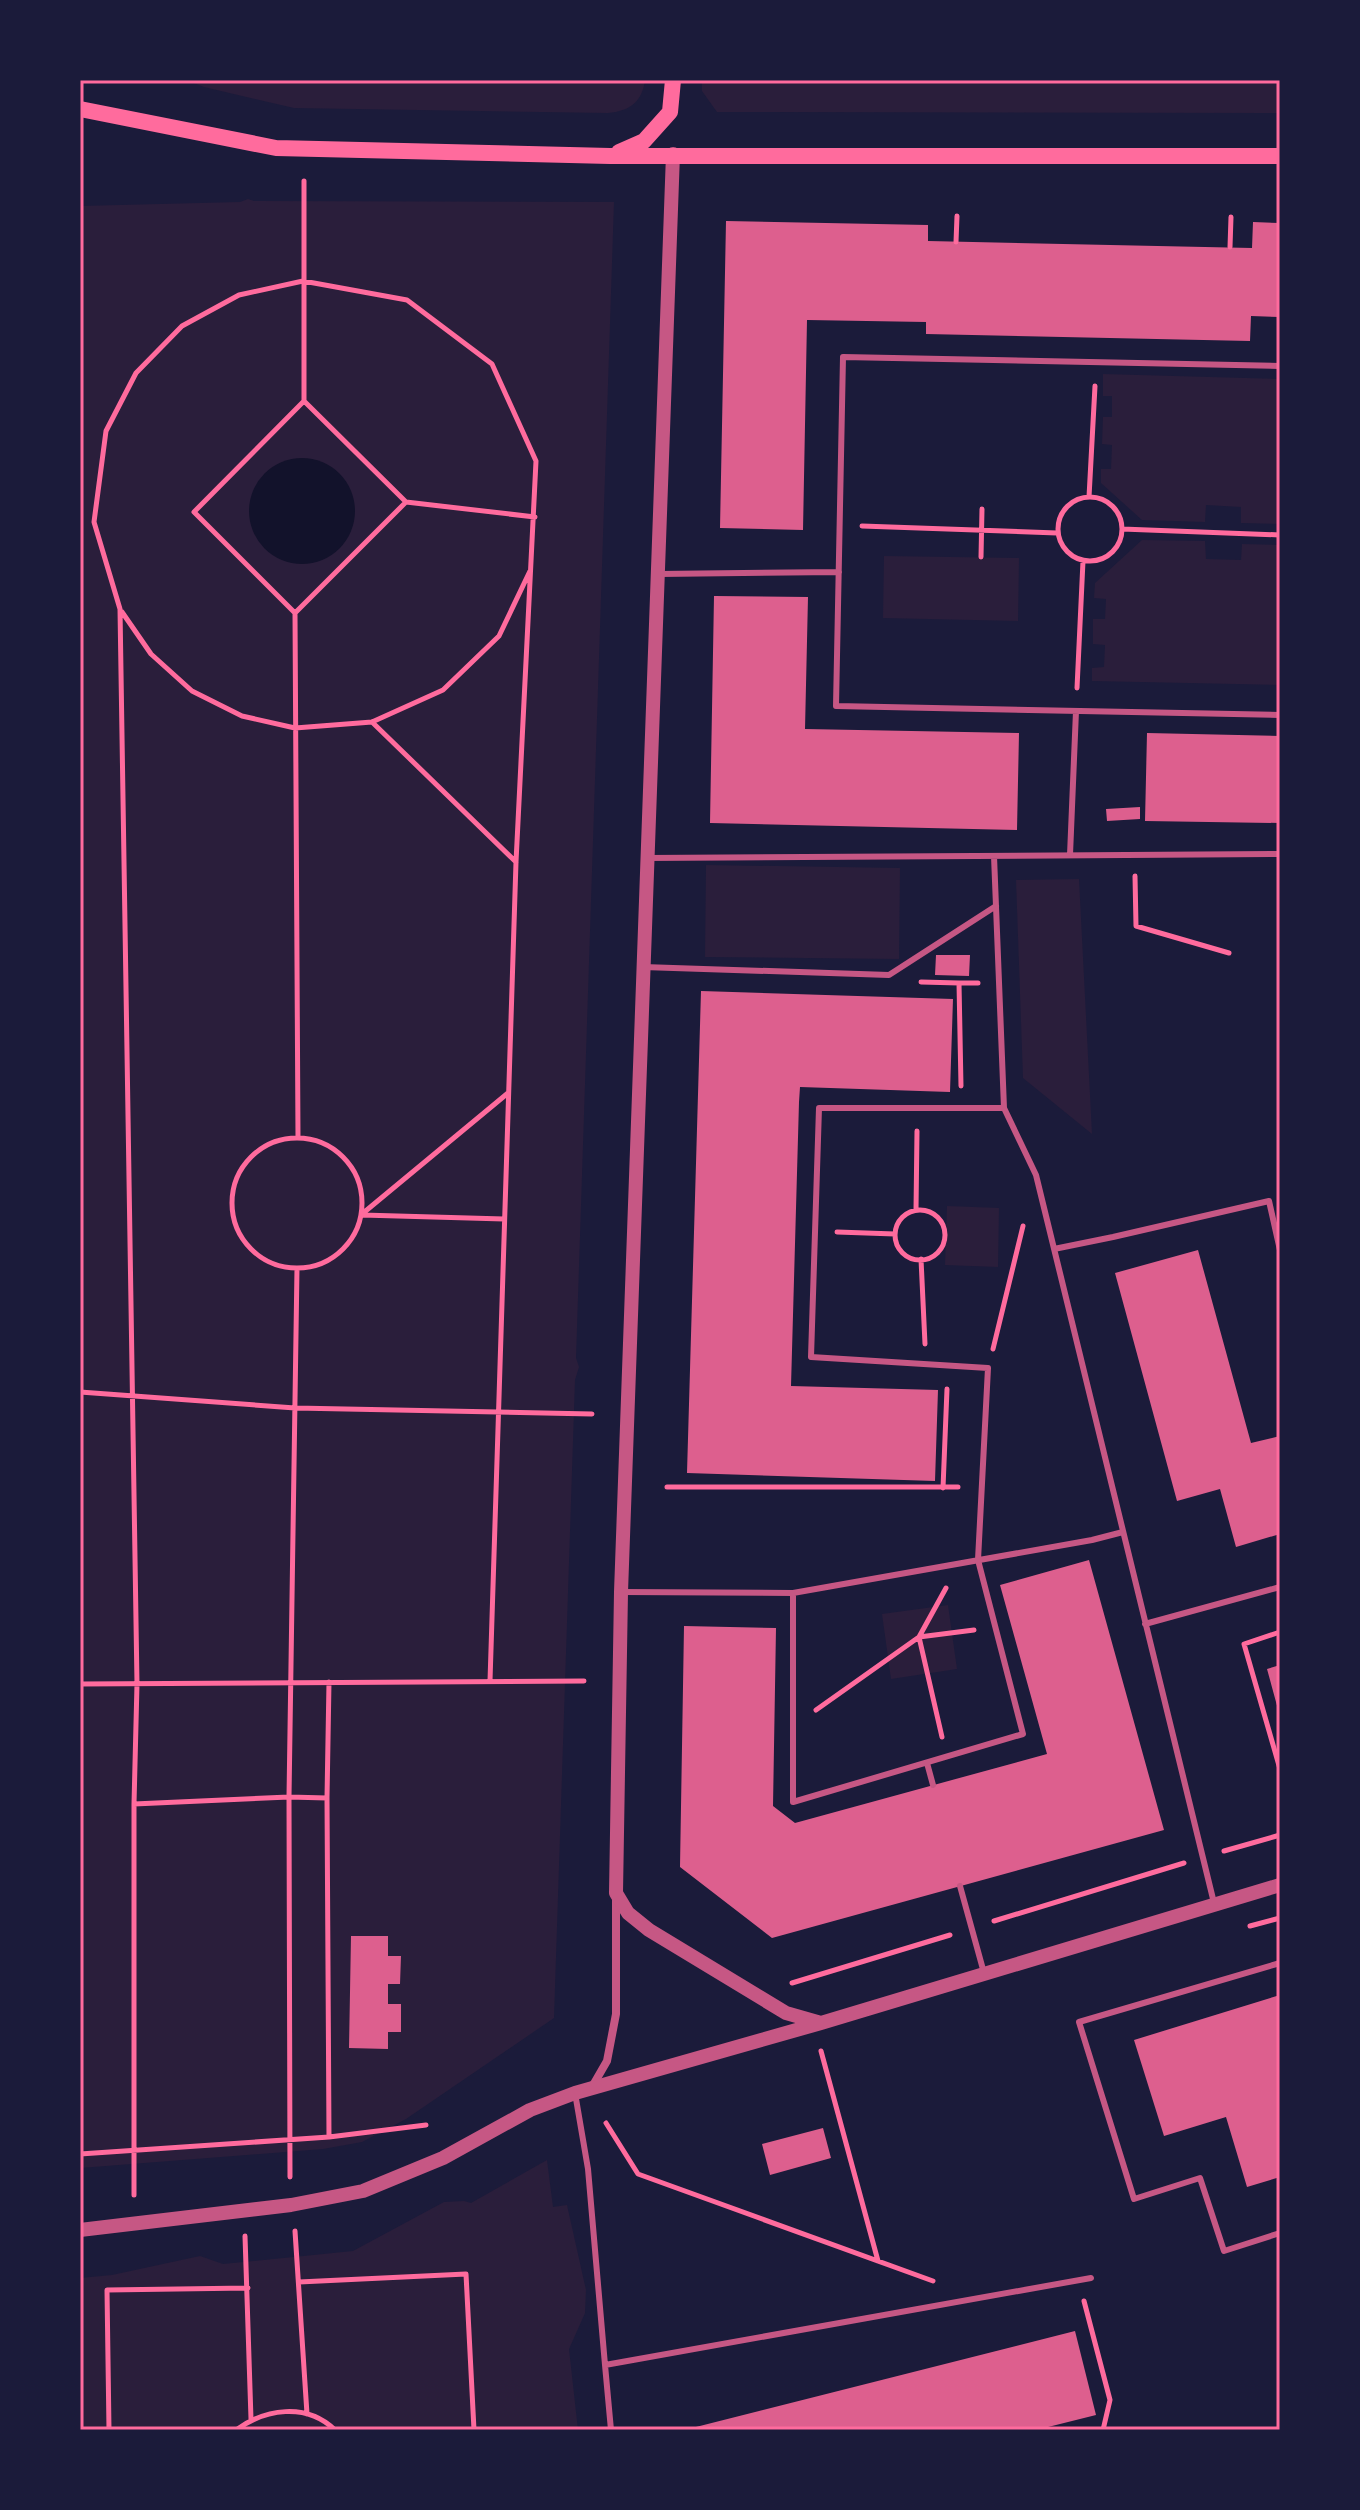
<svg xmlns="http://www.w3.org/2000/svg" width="1360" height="2510" viewBox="0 0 1360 2510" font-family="Raleway,sans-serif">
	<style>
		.green { fill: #2a1e3b }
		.water { fill: #12122b }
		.building { fill: #dd5f8e }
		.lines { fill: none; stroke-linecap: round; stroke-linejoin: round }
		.path { stroke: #ff6b9d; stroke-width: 5 }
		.service { stroke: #c65784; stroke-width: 6 }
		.minor { stroke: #c65784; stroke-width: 8 }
		.tertiary { stroke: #c65784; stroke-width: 14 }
		.secondary { stroke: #ff6b9d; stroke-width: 16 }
		.neatline { fill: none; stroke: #ff6b9d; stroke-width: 3 }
	</style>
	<rect width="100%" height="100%" fill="#1b1b3a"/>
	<path class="green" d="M 186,80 L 645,80 C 642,102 630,111 608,113 L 294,108 L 204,87 Z
		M 702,80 L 1280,80 L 1280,113 L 717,112 L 702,91 Z
		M 248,199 L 254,201 L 614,202 L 576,1358 L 579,1367 L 575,1380 L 554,2018 L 406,2119 L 362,2142 L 323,2149 L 80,2168 L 80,206 L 240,202 Z
		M 1103,374 L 1280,379 L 1280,524 L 1241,523 L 1241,507 L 1206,505 L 1205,522 L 1142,520 L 1101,483 L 1101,469 L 1111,469 L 1112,445 L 1102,444 L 1103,417 L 1112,417 L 1112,396 L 1103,396 Z
		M 1142,540 L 1205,541 L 1206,559 L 1241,560 L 1242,544 L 1280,545 L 1280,685 L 1092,681 L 1092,668 L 1104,667 L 1105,645 L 1093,644 L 1093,619 L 1105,619 L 1106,599 L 1094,598 L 1095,583 Z
		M 884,556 L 1019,558 L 1018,621 L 883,618 Z
		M 706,865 L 900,868 L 899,959 L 705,957 Z
		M 1079,879 L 1092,1134 L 1023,1078 L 1016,880 Z
		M 947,1206 L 999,1208 L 998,1267 L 945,1265 Z
		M 948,1605 L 957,1669 L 891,1679 L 882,1614 Z
		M 547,2160 L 553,2207 L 567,2205 L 586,2290 L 585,2313 L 569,2349 L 578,2430 L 80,2430 L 80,2278 L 112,2275 L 200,2256 L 223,2264 L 353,2251 L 444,2202 L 464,2201 L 471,2203 Z"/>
	<path class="water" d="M249 511a53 53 0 1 1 106 0a53 53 0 1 1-106 0Z"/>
	<path class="building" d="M 726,221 L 928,225 L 928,241 L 1252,248 L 1253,222 L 1280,223 L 1280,317 L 1251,316 L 1250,341 L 926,334 L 926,322 L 807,320 L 803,530 L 720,528 Z
		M 714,596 L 808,597 L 805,729 L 1019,733 L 1017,830 L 710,823 Z
		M 1147,733 L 1280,736 L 1280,823 L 1145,821 Z
		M 1140,807 L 1140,819 L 1107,821 L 1106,809 Z
		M 936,955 L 970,955 L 969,976 L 935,975 Z
		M 701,991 L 953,999 L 950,1092 L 800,1087 L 799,1102 L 791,1386 L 938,1390 L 935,1481 L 687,1473 Z
		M 1198,1250 L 1251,1443 L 1280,1436 L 1280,1534 L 1236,1547 L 1220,1489 L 1177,1501 L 1115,1273 Z
		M 1089,1560 L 1164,1830 L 772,1938 L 680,1867 L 684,1626 L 776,1628 L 773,1806 L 795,1823 L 1047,1754 L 1000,1585 Z
		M 1280,1665 L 1280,1713 L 1279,1713 L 1267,1669 Z
		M 351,1936 L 388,1936 L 388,1956 L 401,1956 L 400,1984 L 388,1984 L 388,2004 L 401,2004 L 401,2032 L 388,2032 L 388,2049 L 349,2048 Z
		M 1280,1995 L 1280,2177 L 1247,2187 L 1226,2117 L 1164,2136 L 1134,2040 Z
		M 823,2128 L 831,2158 L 770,2175 L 762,2144 Z
		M 1075,2331 L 1096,2415 L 1036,2430 L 684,2430 Z"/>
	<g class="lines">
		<path class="path" d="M 956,242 L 957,216
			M 1230,247 L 1231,217
			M1058 529a32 32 0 1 1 64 0a32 32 0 1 1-64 0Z
			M 1089,497 L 1095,386
			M 406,502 L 535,517
			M 862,526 L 1057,533
			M 1122,529 L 1280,535
			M 981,557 L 982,509
			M 122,612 L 151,654 L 192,691 L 242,716 L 295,728 L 372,722 L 443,690 L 499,636 L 530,571
			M 295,613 L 406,502 L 304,401 L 304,181
			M 1077,688 L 1083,561
			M 372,722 L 516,862
			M 1135,876 L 1136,926 L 1229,953
			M 921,982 L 959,983 L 961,1086
			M 959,983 L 978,983
			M 298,1137 L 295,613 L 194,512 L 304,401
			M232 1203a65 65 0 1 1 130 0a65 65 0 1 1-130 0Z
			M 916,1210 L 917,1131
			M895 1235a25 25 0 1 1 50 0a25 25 0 1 1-50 0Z
			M 362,1214 L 508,1093
			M 362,1215 L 504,1219
			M 837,1232 L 895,1234
			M 921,1259 L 925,1344
			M 993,1349 L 1023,1226
			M 80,1392 L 295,1408 L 592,1414
			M 667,1487 L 958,1487
			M 943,1488 L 947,1389
			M 1280,1632 L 1244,1644 L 1280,1769
			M 329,1682 L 327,1798 L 329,2137 L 426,2125
			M 80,1684 L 584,1681
			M 816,1710 L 919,1637 L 974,1630
			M 942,1737 L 919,1637 L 946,1588
			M 134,1804 L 289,1797 L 327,1798
			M 1224,1851 L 1280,1835
			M 994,1921 L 1184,1863
			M 1250,1926 L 1280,1918
			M 792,1983 L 950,1935
			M 821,2051 L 878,2261
			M 606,2123 L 638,2174 L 933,2281
			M 80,2154 L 329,2137
			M 290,2177 L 289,1797 L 297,1268
			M 134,2195 L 134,1804 L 137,1684 L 120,609 L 94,522 L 106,431 L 136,373 L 182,326 L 239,295 L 303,281 L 407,300 L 492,364 L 536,461 L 516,862 L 490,1681
			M 295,2231 L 307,2414
			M 245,2236 L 251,2419
			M 299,2282 L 466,2274 L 474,2430
			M 1084,2301 L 1110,2400 L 1103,2430
			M 109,2430 L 107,2290 L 248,2288
			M 236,2430 C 265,2409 306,2402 335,2430"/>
		<path class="service" d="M 1280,366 L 843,357 L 836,706 L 1280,715
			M 659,574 L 839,572
			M 1070,855 L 1076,711
			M 994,856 L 1004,1108 L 1036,1175 L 1214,1903
			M 647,858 L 1280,854
			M 643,967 L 889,975 L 996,906
			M 1054,1249 L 1113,1237 L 1269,1201 L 1280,1250
			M 621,1592 L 793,1593 L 1092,1540 L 1123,1532
			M 793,1593 L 793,1802 L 1023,1734 L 978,1560 L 988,1368 L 811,1357 L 819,1108 L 1004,1108
			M 1145,1624 L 1280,1587
			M 927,1763 L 933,1785
			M 960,1886 L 984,1973
			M 1280,1963 L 1079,2022 L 1134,2199 L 1200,2178 L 1224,2251 L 1280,2233
			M 575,2093 L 588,2169 L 605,2365 L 1091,2278
			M 605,2365 L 611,2430"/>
		<path class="minor" d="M 592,2087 L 607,2061 L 616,2014 L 616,1898"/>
		<path class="tertiary" d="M 673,154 L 621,1592 L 616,1893 L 628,1913 L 649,1930 L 786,2013 L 821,2023
			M 80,2230 L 291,2205 L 363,2191 L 443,2158 L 530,2110 L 575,2093 L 821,2023 L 1280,1885"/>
		<path class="secondary" d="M 80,109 L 276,148 L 610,156 L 1280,156
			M 619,152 L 644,141 L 670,112 L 673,80"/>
	</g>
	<rect width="1360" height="2510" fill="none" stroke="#1b1b3a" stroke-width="164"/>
	<rect x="82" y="82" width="1196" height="2346" class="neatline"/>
</svg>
